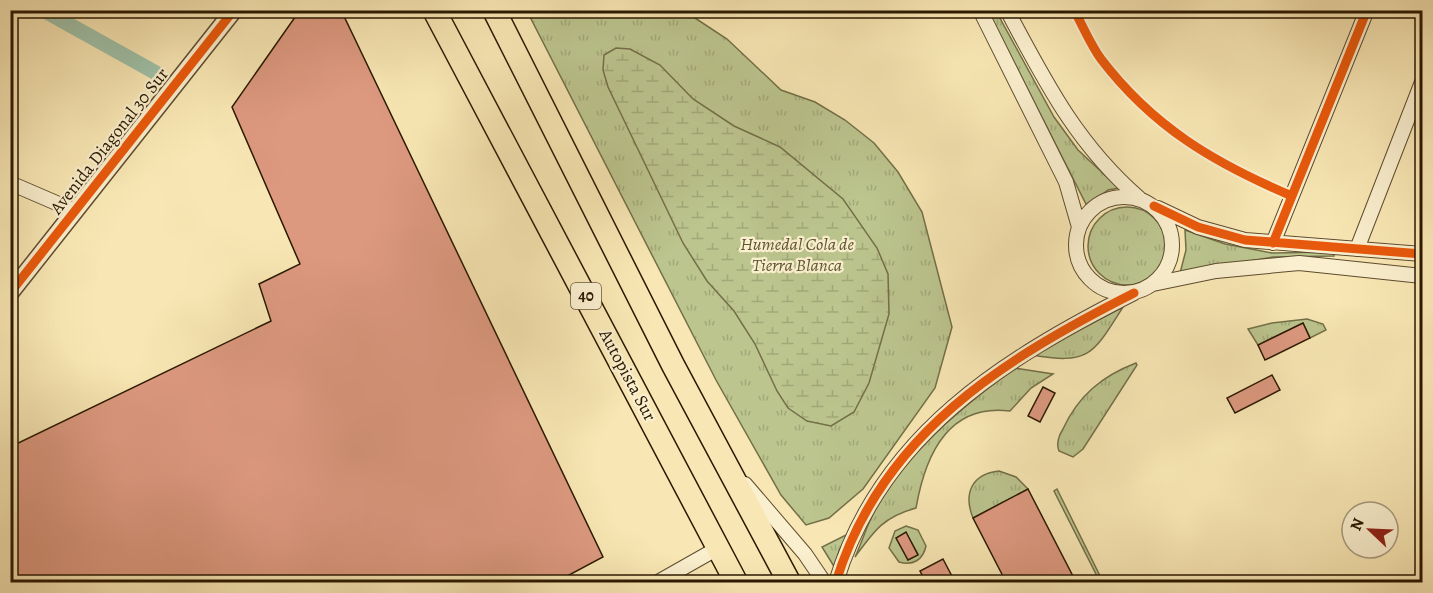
<svg xmlns="http://www.w3.org/2000/svg" width="1433" height="593" viewBox="0 0 1433 593" font-family="Alegreya,serif">
	<style>
		.grass { fill: url(#grass-tufts); stroke: #736f48; stroke-width: 1.5; fill-rule: evenodd }
		.wetland { fill: url(#wetland-marsh); stroke: #736f48; stroke-width: 1.5 }
		.lines { fill: none; stroke-linecap: round; stroke-linejoin: round }
		.canal { stroke: #9fc1a8; stroke-width: 15 }
		.building { fill: #dd9980; stroke: #2a1901; stroke-width: 1.5 }
		.minor-casing { stroke: #5e4c2e; stroke-width: 16 }
		.tertiary-casing { stroke: #5e4c2e; stroke-width: 19 }
		.trunk-casing { stroke: #2a1901; stroke-width: 25 }
		.minor { stroke: #faefce; stroke-width: 14 }
		.tertiary { stroke: #faefce; stroke-width: 16 }
		.trunk { stroke: #f8e7b4; stroke-width: 22 }
		.cycleway-casing { stroke: #faefce; stroke-width: 13 }
		.cycleway { stroke: #e8590c; stroke-width: 9 }
		.labels { text-anchor: middle; dominant-baseline: central; stroke-width: 4.5; stroke-linejoin: round; paint-order: stroke }
		.shield { fill: #faefce; stroke: #68593e; stroke-width: 1.5 }
		.shield-label { font-size: 16px; font-weight: bold; fill: #2a1901 }
		.street-label { font-size: 18px; fill: #2a1901; stroke: #faefce }
		.park-label { font-size: 18px; font-style: italic; fill: #5d5532; stroke: #faefce }
	</style>
	<defs>
		<pattern id="grass-tufts" width="24" height="20" patternUnits="userSpaceOnUse" patternTransform="scale(1.5)"><rect width="24" height="20" fill="#bcc58e"/><path d="M3 7l-1-3M5 7V3M7 7l1-3M15 17l-1-3M17 17v-4M19 17l1-3" fill="none" stroke="#a2a979"/></pattern>
		<pattern id="wetland-marsh" width="20" height="14" patternUnits="userSpaceOnUse" patternTransform="scale(1.5)"><rect width="20" height="14" fill="#bcc58e"/><path d="M1 5h8M5 5V1M11 12h8M15 12V8" fill="none" stroke="#a2a979"/></pattern>
	</defs>
	<rect width="100%" height="100%" fill="#f8e7b4"/>
	<filter id="stains"><feTurbulence type="fractalNoise" baseFrequency=".00333" numOctaves="4"/><feColorMatrix values="0 0 0 0 .2 0 0 0 0 .09 0 0 0 0 .02 0 0 0 .5 -.17"/></filter>
	<radialGradient id="worn" r=".72"><stop offset=".6" stop-color="#630" stop-opacity="0"/><stop offset="1" stop-color="#630" stop-opacity=".3"/></radialGradient>
	<path class="grass" d="M 527,11 L 681,11 L 695,18 L 727,39 L 781,90 L 815,102 L 845,120 L 874,143 L 898,172 L 922,212 L 952,327 L 935,388 L 863,489 L 829,518 L 806,525 L 781,495 L 716,380 Z
		M 988,11 L 996,11 L 1054,117 L 1078,150 L 1119,188 L 1108,190 L 1087,206 Z
		M1088 246a39 39 0 1 1 78 0a39 39 0 1 1-78 0Z
		M 1185,230 L 1225,244 L 1272,253 L 1334,252 L 1334,256 L 1273,257 L 1180,273 L 1186,250 Z
		M 1123,307 C 1093,354 1090,365 1032,355 Z
		M 1307,319 L 1323,324 L 1326,330 L 1310,338 L 1303,323 L 1258,345 L 1248,329 L 1272,323 Z
		M 1136,363 L 1137,365 L 1083,449 L 1073,457 L 1059,451 C 1056,444 1059,435 1063,429 C 1078,396 1102,376 1136,363 Z
		M 1014,368 L 1053,374 L 1031,388 L 1010,411 C 948,403 925,456 916,508 C 883,517 874,531 855,557 C 862,542 867,525 875,510 C 906,452 963,407 1014,368 Z
		M 999,471 L 1016,477 L 1028,489 L 973,518 C 963,493 972,474 999,471 Z
		M 1057,489 L 1103,582 L 1100,582 L 1054,491 Z
		M 906,526 L 918,530 L 926,546 C 923,560 913,566 899,562 L 889,548 L 895,531 ZM 906,533 L 918,554 L 908,560 L 897,538 Z
		M 848,534 L 839,551 L 835,568 L 822,547 Z"/>
	<path class="wetland" d="M 616,48 L 630,49 L 660,65 L 693,99 L 734,126 L 780,147 L 843,199 L 877,248 L 888,274 L 889,314 L 869,383 L 854,412 L 831,426 L 807,421 L 788,408 L 777,391 L 755,344 L 734,311 L 707,281 L 683,243 L 608,87 L 603,70 L 604,55 Z"/>
	<g class="lines">
		<path class="canal" d="M 43,10 L 158,74"/>
	</g>
	<path class="building" d="M 300,10 L 341,10 L 603,557 L 556,582 L 10,582 L 10,447 L 271,321 L 259,284 L 300,264 L 232,107 Z
		M 1303,323 L 1310,338 L 1265,360 L 1258,345 Z
		M 1272,375 L 1280,390 L 1235,413 L 1227,398 Z
		M 1043,387 L 1055,393 L 1040,422 L 1028,416 Z
		M 1028,489 L 1076,582 L 1006,582 L 973,518 Z
		M 906,532 L 918,555 L 908,560 L 896,538 Z
		M 943,559 L 955,582 L 926,582 L 920,571 Z"/>
	<g class="lines">
		<g class="minor-casing">
			<path id="minor" d="M 980,10 L 1066,182 L 1079,227
				M 1007,10 C 1046,83 1076,143 1139,198
				M 10,183 L 75,211
				M1076 245a48 48 0 1 1 96 0a48 48 0 1 1-96 0Z
				M 1158,208 L 1198,227 L 1245,240 L 1422,254
				M 1273,243 L 1367,10
				M 1357,249 L 1422,82
				M 1153,284 L 1216,271 L 1299,263 L 1422,276
				M 745,484 L 805,554 L 824,582
				M 658,582 L 718,548
				M 836,582 C 881,434 1004,359 1134,293"/>
		</g>
		<g class="tertiary-casing">
			<path id="tertiary" d="M 10,293 L 234,10"/>
		</g>
		<g class="trunk-casing">
			<path id="trunk" d="M 434,10 L 736,582
				M 494,10 L 673,365 L 789,582"/>
		</g>
		<use href="#minor" class="minor"/>
		<use href="#tertiary" class="tertiary"/>
		<use href="#trunk" class="trunk"/>
		<g class="cycleway-casing">
			<path id="cycleway" d="M 1074,10 C 1083,26 1090,44 1101,59 C 1153,127 1214,163 1292,196
				M 1154,206 L 1198,227 L 1245,240 L 1422,254
				M 1273,243 L 1367,10
				M 10,293 L 234,10
				M 836,582 C 881,434 1004,359 1134,293"/>
		</g>
		<use href="#cycleway" class="cycleway"/>
	</g>
	<g class="labels">
		<rect class="shield" x="571" y="283" width="30" height="26" rx="4.5"/>
		<g class="shield-label">
			<text x="586" y="296">40</text>
		</g>
		<g class="street-label">
			<text transform="translate(109 141) rotate(-52)">Avenida Diagonal 30 Sur</text>
			<text transform="translate(628 375) rotate(62)">Autopista Sur</text>
		</g>
		<g class="park-label">
			<text x="797" y="244">Humedal Cola de<tspan x="797" dy="21">Tierra Blanca</tspan></text>
		</g>
	</g>
	<rect width="1433" height="593" fill="none" stroke="#f8e7b4" stroke-width="36"/>
	<rect x="12" y="12" width="1409" height="569" fill="none" stroke="#2a1901" stroke-width="3"/>
	<rect x="18" y="18" width="1397" height="557" fill="none" stroke="#2a1901" stroke-width="1.5"/>
	<g transform="translate(1370 530) rotate(293)"><circle r="28" fill="#faefce" stroke="#a7997c" stroke-width="1.5"/>
	<path d="M0-4.5L10 22L0 15L-10 22Z" fill="#8f2418"/>
	<text y="-9" font-size="16" font-weight="bold" text-anchor="middle" fill="#2a1901">N</text>
	</g>
	<rect width="100%" height="100%" filter="url(#stains)"/>
	<rect width="100%" height="100%" fill="url(#worn)"/>
</svg>
